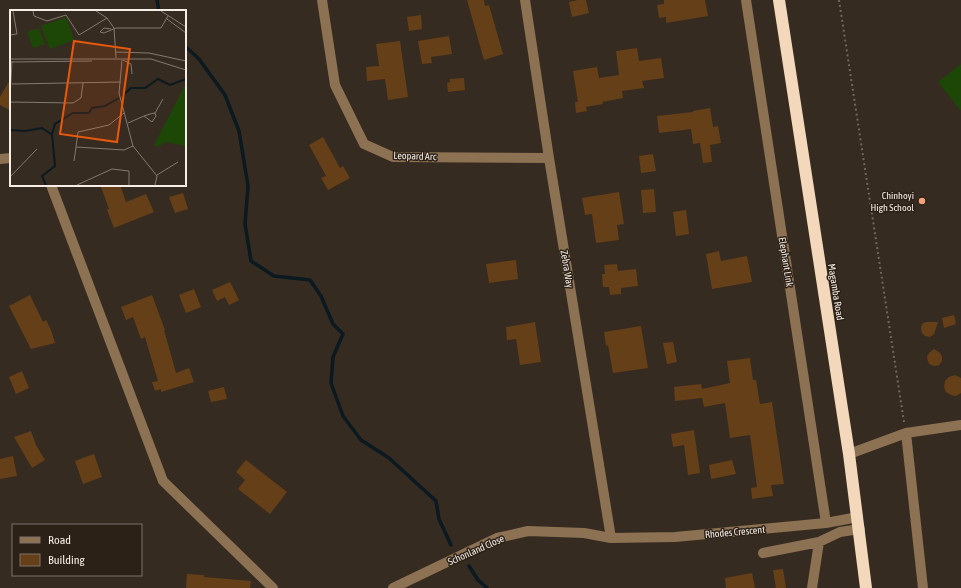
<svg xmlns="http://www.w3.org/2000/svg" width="961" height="588" viewBox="0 0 961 588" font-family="'Asap Condensed',sans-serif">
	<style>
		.green { fill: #1c4707 }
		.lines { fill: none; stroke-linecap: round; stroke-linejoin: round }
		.stream { stroke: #0b1921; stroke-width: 3.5 }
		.building { fill: #653f17 }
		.path { stroke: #71675d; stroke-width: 2; stroke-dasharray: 2 3; stroke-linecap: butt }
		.minor { stroke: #8d7153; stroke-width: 10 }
		.highway { stroke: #f4d8bb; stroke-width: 12 }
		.poi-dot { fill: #f1a27b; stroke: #2c2117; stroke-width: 1.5 }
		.labels { text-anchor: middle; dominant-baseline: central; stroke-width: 3; stroke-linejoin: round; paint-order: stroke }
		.street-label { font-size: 10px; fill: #f6eee7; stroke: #2c2117 }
		.poi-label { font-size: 10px; fill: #f6eee7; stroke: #2c2117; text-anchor: end }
		.inset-river { fill: none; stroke: #0b1921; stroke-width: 2 }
		.inset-road { fill: none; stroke: #837970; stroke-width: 1 }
		.view { fill: #e8590c; fill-opacity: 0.15; stroke: #e8590c; stroke-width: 2 }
		.inset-edge { fill: none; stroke: #f6eee7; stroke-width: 2 }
	</style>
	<rect width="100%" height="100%" fill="#362b20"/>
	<path class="green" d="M 961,64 L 961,111 L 938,82 Z"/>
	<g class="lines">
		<path class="stream" d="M 157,0 L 159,11
			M 185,46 L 199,59 L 225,95 L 239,131 L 248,186 L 245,224 L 251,261 L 274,276 L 310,280 L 321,296 L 333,324 L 343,334 L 333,357 L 331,383 L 343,416 L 361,440 L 389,458 L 436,501 L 439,519 L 451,545
			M 469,566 L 478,580 L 487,588"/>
	</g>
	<path class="building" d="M 467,0 L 484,0 L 485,6 L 489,5 L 503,54 L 484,60 Z
		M 578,0 L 586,0 L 589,13 L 572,17 L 569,2 Z
		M 664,0 L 705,0 L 708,16 L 666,23 L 666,17 L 659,18 L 657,5 L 664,4 Z
		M 421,15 L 422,29 L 409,31 L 407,17 Z
		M 449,36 L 452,54 L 431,57 L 432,63 L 422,64 L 418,41 Z
		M 400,41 L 408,97 L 388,100 L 385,79 L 367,81 L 366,67 L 379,66 L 376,44 Z
		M 637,48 L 639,61 L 661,58 L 664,78 L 642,81 L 644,88 L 622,91 L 623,98 L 602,102 L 603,104 L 586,107 L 587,111 L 576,113 L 575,102 L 578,102 L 573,71 L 597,67 L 599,78 L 619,75 L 616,51 Z
		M 11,78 L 11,111 L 0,105 L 0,97 Z
		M 464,78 L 465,90 L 448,92 L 447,83 L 450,82 L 450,79 Z
		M 710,108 L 713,127 L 718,126 L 721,143 L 710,145 L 712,162 L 703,163 L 700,143 L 693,144 L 691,129 L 659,133 L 657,116 L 693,112 L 693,111 Z
		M 323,137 L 340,168 L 343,166 L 350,178 L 328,190 L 321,178 L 326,176 L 309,145 Z
		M 653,154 L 656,171 L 641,173 L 639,156 Z
		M 107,185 L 120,185 L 126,202 L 146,194 L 154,212 L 114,228 L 107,210 L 109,209 L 101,187 Z
		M 654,189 L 656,212 L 643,213 L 641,190 Z
		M 619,192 L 624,224 L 617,225 L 619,240 L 596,243 L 592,214 L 585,215 L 582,198 Z
		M 183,193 L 188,209 L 175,213 L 169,197 Z
		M 686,210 L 689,234 L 676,236 L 673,212 Z
		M 719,251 L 721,261 L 747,256 L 752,282 L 712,289 L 706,254 Z
		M 516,260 L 518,279 L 489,283 L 486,264 Z
		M 617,264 L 618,271 L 636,269 L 638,286 L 621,288 L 621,294 L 610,295 L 609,287 L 603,287 L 602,274 L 605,274 L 604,265 Z
		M 230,282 L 239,300 L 229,305 L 225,297 L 217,301 L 212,290 Z
		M 194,289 L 201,307 L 186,313 L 179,295 Z
		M 30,295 L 43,322 L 46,320 L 51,330 L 55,343 L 31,349 L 9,306 Z
		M 152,295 L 165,330 L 164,330 L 176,373 L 189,368 L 194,382 L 161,392 L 161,389 L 155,391 L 152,382 L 158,381 L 145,337 L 141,339 L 133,317 L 126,320 L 121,307 Z
		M 954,315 L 956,324 L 944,328 L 942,318 Z
		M 535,322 L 541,362 L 520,365 L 516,339 L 507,340 L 506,327 Z
		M 926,322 L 938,322 L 934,334 L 930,337 L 925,336 L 922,333 L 921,328 L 922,324 Z
		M 641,326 L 648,368 L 613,373 L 608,345 L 606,346 L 604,332 Z
		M 673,342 L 677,362 L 667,364 L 663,343 Z
		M 934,349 L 940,353 L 942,357 L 942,361 L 939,365 L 935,366 L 931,365 L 928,362 L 927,357 L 929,353 Z
		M 750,358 L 753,380 L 756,380 L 760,404 L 772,402 L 784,484 L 771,485 L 773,496 L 752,499 L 751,488 L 757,487 L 750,435 L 730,438 L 725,403 L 704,407 L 702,398 L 675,401 L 674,387 L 701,384 L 702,389 L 730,383 L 727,361 Z
		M 22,371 L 29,388 L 16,394 L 9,377 Z
		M 955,375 L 961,378 L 961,393 L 956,396 L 951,395 L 946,392 L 944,387 L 945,381 L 949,377 Z
		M 224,387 L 227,399 L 211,402 L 208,391 Z
		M 694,430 L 700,473 L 688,475 L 684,445 L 673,447 L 671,434 Z
		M 31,431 L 36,445 L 45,460 L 32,468 L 14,437 Z
		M 94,454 L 102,477 L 83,484 L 75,461 Z
		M 13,456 L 17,476 L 0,479 L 0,459 Z
		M 246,460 L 287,492 L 270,514 L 238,489 L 245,480 L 236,472 Z
		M 732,460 L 736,474 L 711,479 L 709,465 Z
		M 783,569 L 786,588 L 776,588 L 773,570 Z
		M 752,573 L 755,588 L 726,588 L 725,578 Z
		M 187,574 L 204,575 L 204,577 L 251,581 L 250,588 L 186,588 Z"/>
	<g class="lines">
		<path class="path" d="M 839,0 L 904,422"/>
		<path class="minor" d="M 322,0 L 335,85 L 364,144 L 393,157 L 549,158
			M 525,0 L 549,158 L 611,538
			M 746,0 L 826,523
			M 0,159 L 11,158
			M 51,185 L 163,481 L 273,588
			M 906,433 L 923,588
			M 849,454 L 906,433 L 961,425
			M 763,553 L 819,542
			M 393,588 L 497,538 L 528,531 L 584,533 L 611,538 L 675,537 L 826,523 L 858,517
			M 812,588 L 819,542 L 840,532 L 860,529"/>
		<path class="highway" d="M 779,0 L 849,454 L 866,588"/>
	</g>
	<circle class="poi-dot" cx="922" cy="201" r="4"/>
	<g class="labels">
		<g class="street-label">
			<text transform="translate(415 156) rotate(2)">Leopard Arc</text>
			<text transform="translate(786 262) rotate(81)">Elephant Link</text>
			<text transform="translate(567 269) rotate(81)">Zebra Way</text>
			<text transform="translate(836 292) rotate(81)">Magamba Road</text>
			<text transform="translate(735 532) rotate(-5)">Rhodes Crescent</text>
			<text transform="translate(476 550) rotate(-24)">Schonland Close</text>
		</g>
		<g class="poi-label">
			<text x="914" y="195">Chinhoyi<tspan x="914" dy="12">High School</tspan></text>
		</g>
	</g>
	<g transform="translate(10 10)">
		<rect width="176" height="176" fill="#362b20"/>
		<path d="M 56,7 L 64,30 L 40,39 L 31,16 ZM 29,18 L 35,34 L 23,38 L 17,22 ZM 176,73 L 176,136 L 156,132 L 147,137 L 144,135 Z" fill="#1c4707"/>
		<path class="inset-river" d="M 112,86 L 121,78 L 135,78 L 148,69 L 160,75 L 176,69M 0,120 L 15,121 L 32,118 L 41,124M 36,175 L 32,166 L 45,156 L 42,124 L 45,114 L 63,103 L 79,103 L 82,98 L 95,96 L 109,88"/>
		<path class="inset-road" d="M 23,1 L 24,6 L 37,11 L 56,5 L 69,25 L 97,8M 86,1 L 97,8 L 104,18 L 106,48M 151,1 L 176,17M 157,9 L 176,23M 101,19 L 94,18 L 90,22 L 94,23 L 106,18 L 151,18 L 158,6M 0,25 L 7,24 L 3,1M 105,42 L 139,43 L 176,51M 0,49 L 141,49 L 176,60M 113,50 L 121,54 L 122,64M 0,52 L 82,51M 2,74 L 111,72M 0,88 L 2,51M 0,92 L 63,93 L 71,88 L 73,73M 145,103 L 153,89M 118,113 L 134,106 L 140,104 L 145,103 L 146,106 L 142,112 L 134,106M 123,136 L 147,166 L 145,175M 66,137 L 68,122 L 99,115 L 114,103M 64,151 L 66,137 L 114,140 L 123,136 L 109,83 L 112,50M 147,165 L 168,152M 0,167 L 27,139M 67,175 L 102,159 L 119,161 L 119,175"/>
		<path class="view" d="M 64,31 L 120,39 L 107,132 L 50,124 Z"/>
		<rect width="176" height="176" class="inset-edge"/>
	</g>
	<rect x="12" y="524" width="130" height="52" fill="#2c2117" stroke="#7d736a"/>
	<rect x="20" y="537" width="20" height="6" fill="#8d7153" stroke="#7d736a"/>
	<text x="48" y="544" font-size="12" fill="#f6eee7">Road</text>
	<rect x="20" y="554" width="20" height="12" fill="#653f17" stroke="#7d736a"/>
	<text x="48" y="564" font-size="12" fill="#f6eee7">Building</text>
</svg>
